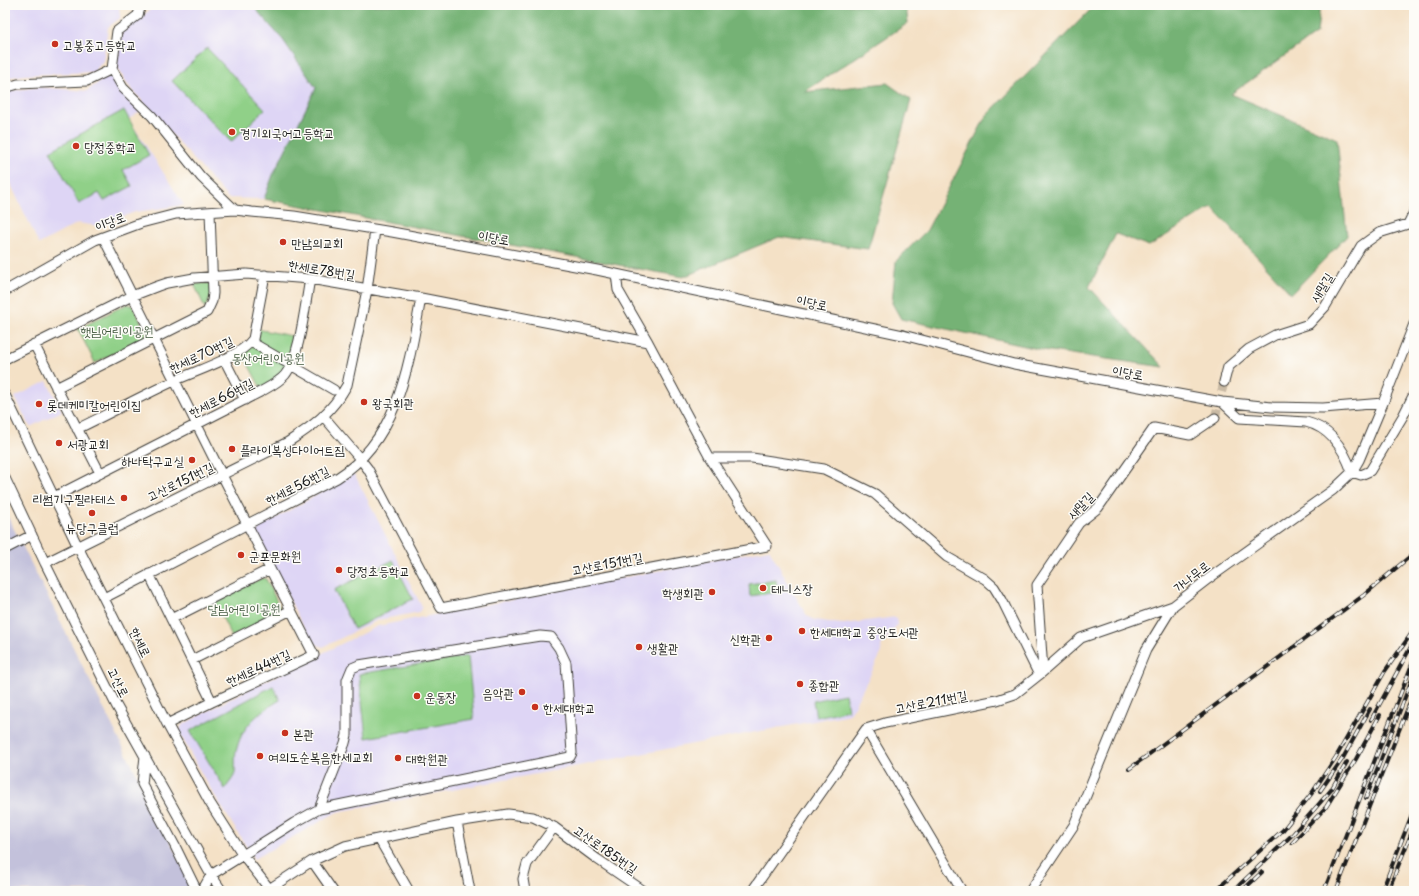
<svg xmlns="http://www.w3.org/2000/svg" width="1419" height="896" viewBox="0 0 1419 896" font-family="'Playpen Sans','Poor Story',sans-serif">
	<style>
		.built { fill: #ded5f5 }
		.industrial { fill: #c3c1db }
		.green { fill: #90d088; stroke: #567652 }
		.forest { fill: #74b274; stroke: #486748 }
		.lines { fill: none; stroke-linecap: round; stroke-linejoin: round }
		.minor-tunnel { stroke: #c9baa4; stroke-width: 9; stroke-dasharray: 9 4.5; stroke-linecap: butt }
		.minor-casing { stroke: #3c3a36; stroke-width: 11 }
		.minor { stroke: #fff; stroke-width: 9 }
		.rail-casing { stroke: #1c1c1c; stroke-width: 4 }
		.rail { stroke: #fdfcf7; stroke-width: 2.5; stroke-dasharray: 8; stroke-linecap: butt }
		.poi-dot { fill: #c8321e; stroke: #fdfcf7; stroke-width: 1.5 }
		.labels { text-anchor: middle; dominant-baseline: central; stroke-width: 3; stroke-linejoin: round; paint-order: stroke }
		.poi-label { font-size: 13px; fill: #1c1c1c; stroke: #fdfcf7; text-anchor: start }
		.street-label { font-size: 13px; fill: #1c1c1c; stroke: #fdfcf7 }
		.park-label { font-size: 13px; fill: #455b42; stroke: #fdfcf7 }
	</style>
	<rect width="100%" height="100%" fill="#fdfcf7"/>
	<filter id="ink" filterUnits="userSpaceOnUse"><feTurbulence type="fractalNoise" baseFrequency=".025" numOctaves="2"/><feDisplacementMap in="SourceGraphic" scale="8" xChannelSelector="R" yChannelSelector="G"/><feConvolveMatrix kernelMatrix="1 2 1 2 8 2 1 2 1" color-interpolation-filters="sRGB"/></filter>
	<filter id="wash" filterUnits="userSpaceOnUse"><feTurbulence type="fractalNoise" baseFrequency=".012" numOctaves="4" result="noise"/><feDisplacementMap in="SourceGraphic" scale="16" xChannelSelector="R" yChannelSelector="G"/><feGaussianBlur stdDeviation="0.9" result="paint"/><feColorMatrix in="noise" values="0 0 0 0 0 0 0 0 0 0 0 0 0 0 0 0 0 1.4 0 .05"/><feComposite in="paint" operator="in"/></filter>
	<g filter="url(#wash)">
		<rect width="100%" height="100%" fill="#f4e1c6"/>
		<path class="built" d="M 5,5 L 119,5 L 120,18 L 108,27 L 103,61 L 94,72 L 24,75 L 5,78 Z
			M 156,5 L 252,5 L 283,40 L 316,88 L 273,175 L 264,199 L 228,198 L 128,85 L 116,65 L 122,32 Z
			M 110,74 L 140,111 L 129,119 L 184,205 L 135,212 L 98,226 L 78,223 L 39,244 L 5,172 L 5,93 L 10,91 L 38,87 L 87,91 Z
			M 47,381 L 62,411 L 30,427 L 15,397 Z
			M 352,474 L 355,475 L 422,607 L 419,612 L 378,620 L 323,647 L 311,642 L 256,533 L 260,527 L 334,485 Z
			M 769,549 L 807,616 L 815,620 L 844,624 L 896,617 L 897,625 L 881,646 L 882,652 L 850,714 L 337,812 L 254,859 L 204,778 L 179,732 L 182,725 L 243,692 L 378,626 Z"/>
		<path class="industrial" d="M 5,511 L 195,891 L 5,891 Z"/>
		<path class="green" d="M 207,48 L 265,109 L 231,142 L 172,81 Z
			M 124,110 L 149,155 L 123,170 L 132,186 L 104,201 L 99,193 L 79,204 L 50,151 Z
			M 211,283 L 211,296 L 205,308 L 194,284 Z
			M 127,304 L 133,306 L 146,332 L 145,338 L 95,363 L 78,329 Z
			M 257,329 L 297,337 L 295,349 L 279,378 L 261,388 L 242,353 Z
			M 393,560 L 413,599 L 354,629 L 334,590 Z
			M 262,578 L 266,579 L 280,608 L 279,613 L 232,637 L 214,601 Z
			M 776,580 L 778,592 L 750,596 L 749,584 Z
			M 468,656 L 474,719 L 366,738 L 359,674 Z
			M 273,686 L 280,700 C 260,712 243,724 237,748 C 234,756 236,764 235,773 C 234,778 228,784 225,789 L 190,731 Z
			M 845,694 L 848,710 L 816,717 L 813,701 Z"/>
		<path class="forest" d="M 252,5 L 906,5 L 908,23 L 804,92 L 887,83 L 911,100 L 868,249 L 779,237 L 683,277 L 264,199 L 273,175 L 316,88 L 283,40 Z
			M 1095,5 L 1320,5 L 1317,33 L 1231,94 L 1337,139 L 1347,236 L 1291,294 L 1212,207 L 1149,246 L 1116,234 L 1089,287 L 1164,367 L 1043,350 L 901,319 L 892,303 L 896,261 L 927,230 L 986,116 Z"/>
	</g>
	<g filter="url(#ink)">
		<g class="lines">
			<path class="minor-tunnel" d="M 1215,418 L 1224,382"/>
			<g class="minor-casing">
				<path id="minor" d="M 112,69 L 123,88 L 152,116 L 201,177 L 235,210
					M 5,88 L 18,84 L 87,81 L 112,69 L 117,31 L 138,15 L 141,5
					M 103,237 L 222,475 L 314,655 L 212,702 L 167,724
					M 5,291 L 95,240 L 141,223 L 176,214 L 235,210 L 252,212 L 294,216 L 392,232 L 597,270 L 903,335 L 1014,364 L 1222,402 L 1272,407 L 1323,408 L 1383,403
					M 251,342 L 334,390
					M 34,344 L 100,473
					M 5,359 L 132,296 L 158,286 L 167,283 L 194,278 L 246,274 L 310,279 L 421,298 L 648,342
					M 224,359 L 245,400
					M 1224,382 L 1228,367 L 1249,349 L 1275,335 L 1309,324 L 1325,307 L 1361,246 L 1379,233 L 1408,224 L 1414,212
					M 56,388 L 207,312 L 212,301 L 213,293 L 210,212
					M 5,395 L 78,547 L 167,724 L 210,803 L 243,855 L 271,891
					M 1222,402 L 1239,418 L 1306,422 C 1331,428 1344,449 1352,472
					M 324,417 L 361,460 L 368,469 L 441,608 L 767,546 L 710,458 L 648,342 L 618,290 L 616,274
					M 77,429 C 110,413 142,396 174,381 C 195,371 239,358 253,339 L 265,275
					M 710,458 L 752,458 L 824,469 L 875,494 L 947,557 L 985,579 L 994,587 L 1002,600 L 1039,675
					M 1352,472 L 1361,475 L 1370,471 L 1403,416 L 1414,394
					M 5,478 L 45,563 L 116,705 L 211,875 L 222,891
					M 54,497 L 262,391 C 269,387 279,382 285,375 C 300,357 305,305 310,279
					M 5,549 L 32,535
					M 45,563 L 288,442 C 313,426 332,412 347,385 L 367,290 L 375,230
					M 149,574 L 212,702
					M 104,598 L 337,478 C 399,439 409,364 421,298
					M 171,619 L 270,569
					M 192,660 L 291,610
					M 1043,671 L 1037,585 L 1079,523 L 1098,508 L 1154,428 L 1190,435 L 1215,418
					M 866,729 L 962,891
					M 145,756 L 142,784 L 175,846 L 197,891
					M 457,822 L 470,891
					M 379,839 L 409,891
					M 312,861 L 333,891
					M 202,891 L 211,875 L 294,823 L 319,809 L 570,757 L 572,753 L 566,663 L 559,648 L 551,637 L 540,636 L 359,665 L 352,668 L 347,680 L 347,735 L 345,743 L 319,809
					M 266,891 L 312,861 L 345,846 L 457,822 L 508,814 L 533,817 L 554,827 L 597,859 L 644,891
					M 525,891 L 523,879 L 527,864 L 554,827
					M 752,891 L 866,729 L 885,723 L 997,700 L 1015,694 L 1039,675 L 1081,638 L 1173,606
					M 1030,891 L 1074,825 L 1146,650 L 1173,606 L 1208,579 L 1333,490 L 1352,472 L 1359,460 L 1383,403 L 1414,324"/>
			</g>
			<use href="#minor" class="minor"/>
			<g class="rail-casing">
				<path id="rail" d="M 1371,720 L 1414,641
					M 1129,769 L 1364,595 L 1414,553
					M 1320,791 L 1343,758 L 1370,709
					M 1366,798 L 1414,674
					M 1292,843 L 1326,807 L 1356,759 L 1380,715
					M 1215,891 L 1283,830 L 1312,793 L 1336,757 L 1385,671 L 1414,630
					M 1233,891 L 1292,835 L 1331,790 L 1347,762
					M 1242,891 L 1262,872
					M 1324,891 L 1414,659
					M 1336,891 L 1414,692
					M 1382,891 L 1414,809
					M 1388,891 L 1414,827"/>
			</g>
			<use href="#rail" class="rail"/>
		</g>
	</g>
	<g class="poi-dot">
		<circle cx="55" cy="44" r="4"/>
		<circle cx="232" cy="132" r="4"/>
		<circle cx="76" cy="146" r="4"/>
		<circle cx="283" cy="242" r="4"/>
		<circle cx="364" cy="402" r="4"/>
		<circle cx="39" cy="404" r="4"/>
		<circle cx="59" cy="443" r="4"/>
		<circle cx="232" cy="449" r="4"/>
		<circle cx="192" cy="460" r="4"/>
		<circle cx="124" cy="498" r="4"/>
		<circle cx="92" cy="513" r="4"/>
		<circle cx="241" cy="555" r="4"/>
		<circle cx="339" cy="570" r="4"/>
		<circle cx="763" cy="588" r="4"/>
		<circle cx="712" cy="592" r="4"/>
		<circle cx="802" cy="631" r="4"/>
		<circle cx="769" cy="638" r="4"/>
		<circle cx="639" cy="647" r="4"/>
		<circle cx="800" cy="684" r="4"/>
		<circle cx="522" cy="692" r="4"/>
		<circle cx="417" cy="696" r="4"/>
		<circle cx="535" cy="707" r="4"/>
		<circle cx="285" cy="733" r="4"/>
		<circle cx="260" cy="756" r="4"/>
		<circle cx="398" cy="758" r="4"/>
	</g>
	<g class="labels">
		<g class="poi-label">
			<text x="63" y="44">고봉중고등학교</text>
			<text x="240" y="132">경기외국어고등학교</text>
			<text x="84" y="146">당정중학교</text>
			<text x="291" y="242">만남의교회</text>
			<text x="372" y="402">왕국회관</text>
			<text x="47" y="404">롯데케미칼어린이집</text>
			<text x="67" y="443">서광교회</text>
			<text x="240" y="449">플라이복싱다이어트짐</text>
			<text x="184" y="460" text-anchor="end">하나탁구교실</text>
			<text x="116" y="498" text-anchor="end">리썸기구필라테스</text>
			<text x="92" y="527" text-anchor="middle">뉴당구클럽</text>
			<text x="249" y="555">군포문화원</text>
			<text x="347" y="570">당정초등학교</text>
			<text x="771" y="588">테니스장</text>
			<text x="704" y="592" text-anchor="end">학생회관</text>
			<text x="810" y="631">한세대학교 중앙도서관</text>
			<text x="761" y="638" text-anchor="end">신학관</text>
			<text x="647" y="647">생활관</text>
			<text x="808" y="684">종합관</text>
			<text x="514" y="692" text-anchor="end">음악관</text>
			<text x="425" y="696">운동장</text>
			<text x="543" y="707">한세대학교</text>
			<text x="293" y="733">본관</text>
			<text x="268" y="756">여의도순복음한세교회</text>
			<text x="406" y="758">대학원관</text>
		</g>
		<g class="street-label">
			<text transform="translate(110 221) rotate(-21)">이당로</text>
			<text transform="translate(494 237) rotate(10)">이당로</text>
			<text transform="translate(322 269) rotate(9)">한세로78번길</text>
			<text transform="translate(1321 287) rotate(-58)">새말길</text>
			<text transform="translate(812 302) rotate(12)">이당로</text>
			<text transform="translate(201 354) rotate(-25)">한세로70번길</text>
			<text transform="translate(1128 372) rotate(10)">이당로</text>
			<text transform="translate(221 397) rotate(-27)">한세로66번길</text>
			<text transform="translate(180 481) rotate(-26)">고산로151번길</text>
			<text transform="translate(297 485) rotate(-27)">한세로56번길</text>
			<text transform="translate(1080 505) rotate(-46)">새말길</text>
			<text transform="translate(607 563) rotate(-11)">고산로151번길</text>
			<text transform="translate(1191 576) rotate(-38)">가나무로</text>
			<text transform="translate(141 642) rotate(64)">한세로</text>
			<text transform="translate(258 667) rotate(-25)">한세로44번길</text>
			<text transform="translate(119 682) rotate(63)">고산로</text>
			<text transform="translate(931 701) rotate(-11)">고산로211번길</text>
			<text transform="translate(606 849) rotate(35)">고산로185번길</text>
		</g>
		<g class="park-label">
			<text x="117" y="330">햇님어린이공원</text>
			<text x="268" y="357">동산어린이공원</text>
			<text x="244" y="608">달님어린이공원</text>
		</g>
	</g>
	<rect width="1419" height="896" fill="none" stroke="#fdfcf7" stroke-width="20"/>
</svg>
